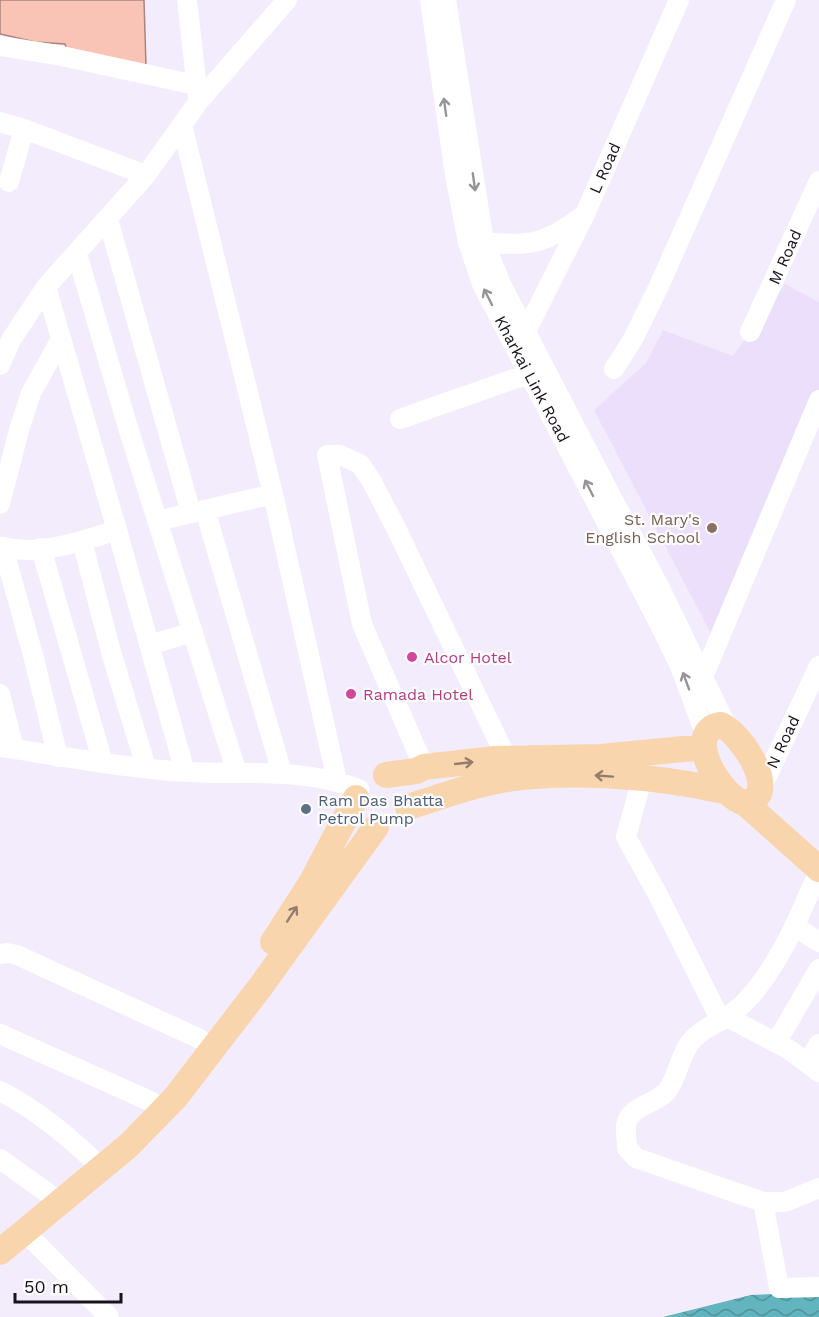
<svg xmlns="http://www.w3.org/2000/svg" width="819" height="1317" viewBox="0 0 819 1317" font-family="'Work Sans',sans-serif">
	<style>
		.built { fill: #ecdffc }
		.water { fill: url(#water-waves) }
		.building { fill: #f9c3b6; stroke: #a6867f; stroke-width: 1.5 }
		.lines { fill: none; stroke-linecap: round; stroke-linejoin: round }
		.minor { stroke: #fff; stroke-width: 20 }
		.major { stroke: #f9d5ae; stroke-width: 26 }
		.oneway { stroke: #979499 }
		.oneway2 { stroke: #937d6c }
		.education-dot { fill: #8d6e63; stroke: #fdfdfd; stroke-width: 2 }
		.hotel-dot { fill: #d1479c; stroke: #fdfdfd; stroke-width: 2 }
		.service-dot { fill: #5c6f8a; stroke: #fdfdfd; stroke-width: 2 }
		.labels { text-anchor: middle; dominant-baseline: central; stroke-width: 4.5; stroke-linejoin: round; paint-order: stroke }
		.street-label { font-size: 16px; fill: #17121c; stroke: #fdfdfd }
		.education-label { font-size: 16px; fill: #785e54; stroke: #fdfdfd; text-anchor: end }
		.hotel-label { font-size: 16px; fill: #b23c85; stroke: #fdfdfd; text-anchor: start }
		.service-label { font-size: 16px; fill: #4e5e75; stroke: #fdfdfd; text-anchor: start }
	</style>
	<defs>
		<pattern id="water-waves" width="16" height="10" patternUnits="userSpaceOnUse" patternTransform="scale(1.5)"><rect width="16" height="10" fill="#62b4bf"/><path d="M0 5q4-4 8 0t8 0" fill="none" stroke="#50919a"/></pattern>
	</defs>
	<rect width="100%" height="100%" fill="#f3ecfd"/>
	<path class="built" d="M 785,284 L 819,302 L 819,403 L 718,647 L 594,410 L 646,363 L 663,330 L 733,356 Z"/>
	<path class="water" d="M 819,1292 L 819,1317 L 663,1317 L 751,1295 Z"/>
	<path class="building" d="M 0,0 L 144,0 L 146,67 L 67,51 L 65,44 L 35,42 L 0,34 Z"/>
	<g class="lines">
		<path class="minor" d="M 187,0 L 198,98
			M 430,0 L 455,175 L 468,242 L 482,284 L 658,621 L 680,666 L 706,736
			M 446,0 L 484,242 L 501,284 L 610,494 L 660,588 L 727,727
			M 0,46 L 57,55 L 196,85
			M 0,122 L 24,129 L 146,175
			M 182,125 L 273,494 L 337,781
			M 9,182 L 24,129
			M 108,219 L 191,513
			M 484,242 C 527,247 546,244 581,217
			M 77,254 L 129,431 L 237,773
			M 46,287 L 117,530 L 185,772
			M 750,332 L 819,181
			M 525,333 L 585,214 L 679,0
			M 0,365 L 11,340 L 46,287 L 146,175 L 199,101 L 287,0
			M 614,369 L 633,339 L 659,286 L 786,0
			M 400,419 L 528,374
			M 0,504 L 19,430 L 31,393 L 61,339
			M 205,510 L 282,773
			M 157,521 L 273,494
			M 82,541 L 111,652 L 146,767
			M 0,547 C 9,548 19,550 29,550 C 59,549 89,539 117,530
			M 3,547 L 33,655 L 58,757
			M 41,548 L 103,763
			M 149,645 L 193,632
			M 703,677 L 819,400
			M 0,694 L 14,749
			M 0,747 C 62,756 124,768 186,772 C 247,775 300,767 359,789
			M 424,767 L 362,624 L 327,455 L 340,455 L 360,464 L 371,480 L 396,528 L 507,759
			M 642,779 L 626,837 L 657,893 L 721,1021
			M 762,787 L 819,666
			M 819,873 C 809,891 803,909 794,927 C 781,954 764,983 743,1004 C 729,1019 708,1024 694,1038 C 680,1052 679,1075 667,1091 C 655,1105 630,1105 626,1125 C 625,1132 627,1141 627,1148 L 636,1158 L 763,1202 L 785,1202 L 819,1188
			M 794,926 L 819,942
			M 0,954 L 7,953 L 17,955 L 200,1039
			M 727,1017 L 790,1050 L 819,1072
			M 0,1034 L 152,1102
			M 776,1043 L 819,969
			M 808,1062 L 819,1044
			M 0,1091 C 35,1109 63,1132 91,1158
			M 0,1159 L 49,1194
			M 763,1202 L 779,1288 L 819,1287
			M 24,1231 L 109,1317"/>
		<path class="major" d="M 721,725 C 739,732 775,784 754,800 C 750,803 747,804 742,802 C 717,793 683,730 721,725 Z
			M 386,775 L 416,771 L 424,767 L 495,759 L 601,757 L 704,747
			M 745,803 L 819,869
			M 408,807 C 437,798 466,787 496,781 C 563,768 658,776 724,791
			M 273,942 L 311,883 L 356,798
			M 0,1252 L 128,1146 L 175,1098 L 261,986 L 376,827"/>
	</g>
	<defs><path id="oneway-shaft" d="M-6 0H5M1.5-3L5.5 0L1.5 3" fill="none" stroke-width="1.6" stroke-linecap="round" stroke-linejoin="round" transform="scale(1.5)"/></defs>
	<g class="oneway">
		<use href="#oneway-shaft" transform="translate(445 107) rotate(-98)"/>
		<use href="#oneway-shaft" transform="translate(474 182) rotate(82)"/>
		<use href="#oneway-shaft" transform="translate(488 297) rotate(-117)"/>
		<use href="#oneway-shaft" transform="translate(589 488) rotate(-117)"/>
		<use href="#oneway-shaft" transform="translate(686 681) rotate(-110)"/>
	</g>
	<g class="oneway2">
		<use href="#oneway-shaft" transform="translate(464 763) rotate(-6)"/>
		<use href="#oneway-shaft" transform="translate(604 776) rotate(-176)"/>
		<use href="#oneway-shaft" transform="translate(292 914) rotate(-57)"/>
	</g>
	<circle class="education-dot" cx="712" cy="528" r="6"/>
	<g class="hotel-dot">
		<circle cx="412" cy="657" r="6"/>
		<circle cx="351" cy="694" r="6"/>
	</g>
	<circle class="service-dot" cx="306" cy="809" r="6"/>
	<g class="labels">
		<g class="street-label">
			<text transform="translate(605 168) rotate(-66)">L Road</text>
			<text transform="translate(785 257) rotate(-66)">M Road</text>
			<text transform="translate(532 379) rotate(62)">Kharkai Link Road</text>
			<text transform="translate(783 742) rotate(-65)">N Road</text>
		</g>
		<g class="education-label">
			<text x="700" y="519">St. Mary's<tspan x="700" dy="18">English School</tspan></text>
		</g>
		<g class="hotel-label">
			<text x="424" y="657">Alcor Hotel</text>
			<text x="363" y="694">Ramada Hotel</text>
		</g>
		<g class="service-label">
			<text x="318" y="800">Ram Das Bhatta<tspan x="318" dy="18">Petrol Pump</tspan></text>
		</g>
	</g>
	<path d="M15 1293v9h106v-9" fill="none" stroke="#17121c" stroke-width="3"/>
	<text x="24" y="1293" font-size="18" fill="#17121c" stroke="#fdfdfd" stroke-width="4.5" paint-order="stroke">50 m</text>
</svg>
